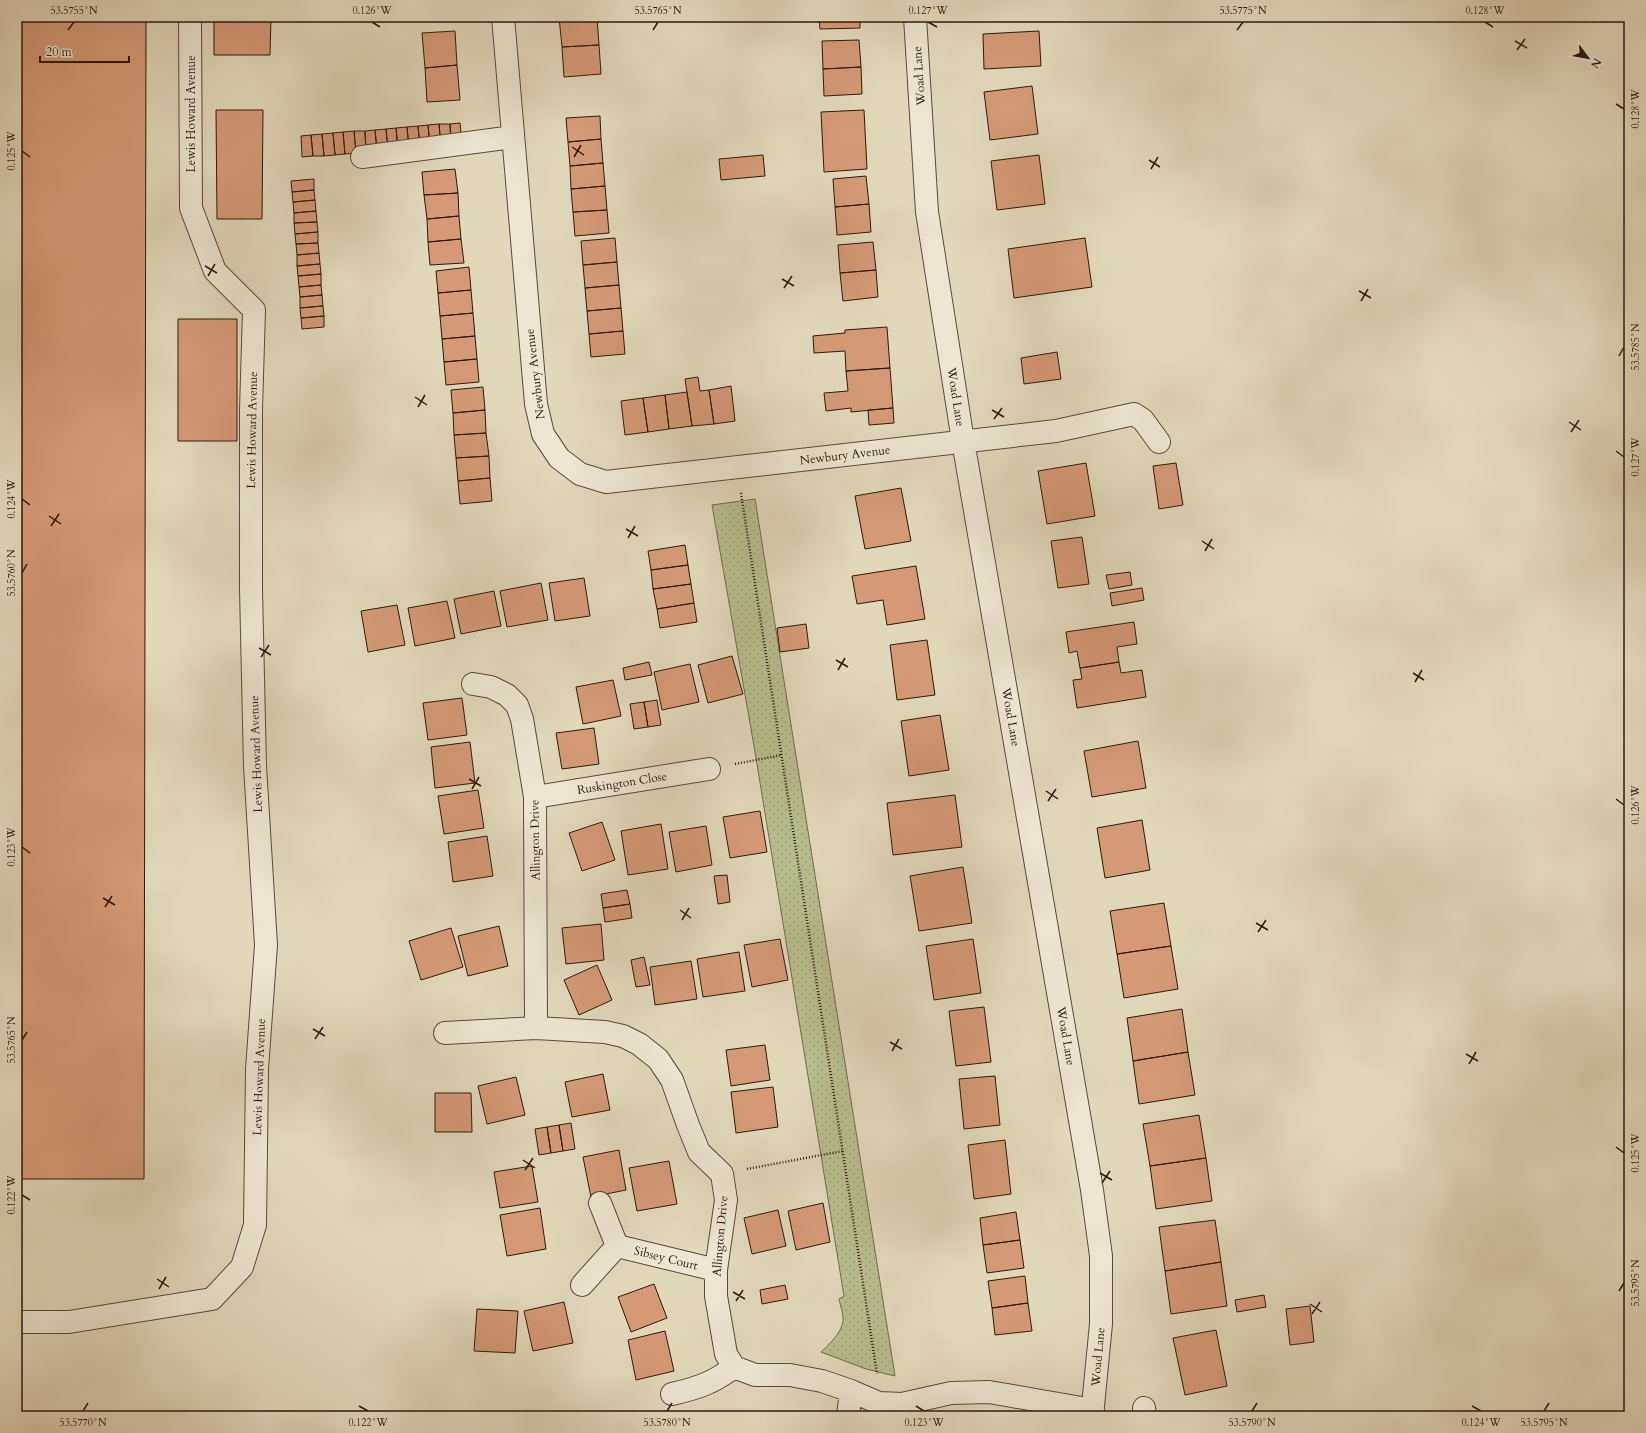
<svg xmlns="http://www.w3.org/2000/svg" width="1646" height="1433" viewBox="0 0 1646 1433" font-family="Cardo,serif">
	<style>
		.grass { fill: url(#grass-dots); stroke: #726b4d }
		.building { fill: #d59976; stroke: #2d190e }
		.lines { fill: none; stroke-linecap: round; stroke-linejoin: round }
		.minor-casing { stroke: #5a4939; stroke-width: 24 }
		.path { stroke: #2d190e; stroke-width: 2.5; stroke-dasharray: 1 2; stroke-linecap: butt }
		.minor { stroke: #ece6d2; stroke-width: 22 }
		.ticks { fill: none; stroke: #2d190e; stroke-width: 1.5 }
		.labels { text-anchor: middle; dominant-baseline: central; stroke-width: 3.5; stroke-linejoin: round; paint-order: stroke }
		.street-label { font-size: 12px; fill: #2d190e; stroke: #ece6d2 }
		.neatline { fill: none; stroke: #2d190e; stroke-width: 1.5 }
		.ticks-label { font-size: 10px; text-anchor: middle; fill: #2d190e }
	</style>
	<defs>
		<pattern id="grass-dots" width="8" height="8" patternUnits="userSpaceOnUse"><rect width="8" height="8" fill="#b8bd8c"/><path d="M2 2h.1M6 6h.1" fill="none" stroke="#9ea278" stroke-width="1.8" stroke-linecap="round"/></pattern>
	</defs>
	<rect width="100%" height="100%" fill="#e1d8ba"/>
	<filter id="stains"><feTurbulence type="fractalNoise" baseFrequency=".005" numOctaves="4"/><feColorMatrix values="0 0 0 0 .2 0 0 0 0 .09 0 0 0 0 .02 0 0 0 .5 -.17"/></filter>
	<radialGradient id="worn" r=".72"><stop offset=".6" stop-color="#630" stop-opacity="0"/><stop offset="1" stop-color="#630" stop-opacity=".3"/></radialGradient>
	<path class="grass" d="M 755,499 L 895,1376 L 866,1369 L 821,1352 C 829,1345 842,1332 843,1321 C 844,1315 840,1305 839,1299 L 844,1296 L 755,752 L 712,505 Z"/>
	<path class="building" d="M 17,17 L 146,17 L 144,1179 L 17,1179 Z
		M 214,17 L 271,17 L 270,55 L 214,55 Z
		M 559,17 L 597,17 L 599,45 L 562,47 Z
		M 819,17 L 860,17 L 860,28 L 820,29 Z
		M 455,31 L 457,65 L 425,68 L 422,33 Z
		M 1039,31 L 1041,66 L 984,69 L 983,34 Z
		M 859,40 L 861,67 L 823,69 L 822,41 Z
		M 599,45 L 601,74 L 564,77 L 562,47 Z
		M 457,65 L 460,100 L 427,102 L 425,68 Z
		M 861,67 L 862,94 L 824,96 L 823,69 Z
		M 1032,86 L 1038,134 L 990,140 L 984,92 Z
		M 216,110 L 263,110 L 262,219 L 217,219 Z
		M 864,110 L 867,169 L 824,172 L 821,112 Z
		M 600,116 L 601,139 L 568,142 L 566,118 Z
		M 460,123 L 462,144 L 451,145 L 450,124 Z
		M 439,124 L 450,124 L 451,145 L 441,146 Z
		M 439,124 L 441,146 L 430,147 L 428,125 Z
		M 428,125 L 430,147 L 420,148 L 418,126 Z
		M 418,126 L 420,148 L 409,148 L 407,127 Z
		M 407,127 L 409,148 L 398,149 L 396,128 Z
		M 396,128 L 398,149 L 388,150 L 386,129 Z
		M 386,129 L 388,150 L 377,151 L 375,130 Z
		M 375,130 L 377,151 L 366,152 L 365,131 Z
		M 354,131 L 365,131 L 366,152 L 356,153 Z
		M 354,131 L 356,153 L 345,154 L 343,132 Z
		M 343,132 L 345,154 L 335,155 L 333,133 Z
		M 333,133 L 335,155 L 324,156 L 322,134 Z
		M 322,134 L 324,156 L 313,156 L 311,135 Z
		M 311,135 L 313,156 L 302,157 L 301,136 Z
		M 601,139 L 603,163 L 570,166 L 568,142 Z
		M 763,155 L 765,176 L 721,180 L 719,159 Z
		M 1039,155 L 1045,204 L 997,210 L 991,161 Z
		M 603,163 L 605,186 L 571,189 L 570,166 Z
		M 455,169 L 458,193 L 424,195 L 422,172 Z
		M 866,176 L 869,204 L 835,207 L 833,179 Z
		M 314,179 L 314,190 L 292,192 L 291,181 Z
		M 605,186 L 607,210 L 573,212 L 571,189 Z
		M 314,190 L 315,200 L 293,202 L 292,192 Z
		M 458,193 L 459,216 L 427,219 L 424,195 Z
		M 315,200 L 316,211 L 294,213 L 293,202 Z
		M 869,204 L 871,232 L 837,235 L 835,207 Z
		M 607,210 L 609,233 L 575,236 L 573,212 Z
		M 316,211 L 317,222 L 294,223 L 294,213 Z
		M 459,216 L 461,239 L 428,242 L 427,219 Z
		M 317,222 L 318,232 L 295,234 L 294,223 Z
		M 318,232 L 318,243 L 296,244 L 295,234 Z
		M 615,238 L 617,262 L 583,265 L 581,241 Z
		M 1085,238 L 1092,287 L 1014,298 L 1008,249 Z
		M 461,239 L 464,263 L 430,265 L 428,242 Z
		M 873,242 L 876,270 L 840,273 L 838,245 Z
		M 318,243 L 319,253 L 297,255 L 296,244 Z
		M 319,253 L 320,264 L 297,266 L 297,255 Z
		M 617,262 L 619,285 L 585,288 L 583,265 Z
		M 320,264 L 321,274 L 298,276 L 297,266 Z
		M 469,267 L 471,290 L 438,293 L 436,271 Z
		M 876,270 L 878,297 L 843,301 L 840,273 Z
		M 321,274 L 321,285 L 299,287 L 298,276 Z
		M 321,285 L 322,295 L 300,297 L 299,287 Z
		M 619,285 L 621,308 L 587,311 L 585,288 Z
		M 471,290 L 473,313 L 440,316 L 438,293 Z
		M 322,295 L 323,306 L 300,308 L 300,297 Z
		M 323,306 L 324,316 L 301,318 L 300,308 Z
		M 621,308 L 623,331 L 589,334 L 587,311 Z
		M 473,313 L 475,336 L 442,339 L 440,316 Z
		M 324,316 L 324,327 L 302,329 L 301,318 Z
		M 178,319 L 237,319 L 237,441 L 178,441 Z
		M 887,327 L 890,368 L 846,371 L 845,351 L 814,353 L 813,336 L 845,333 L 845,330 Z
		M 623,331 L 625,354 L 591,357 L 589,334 Z
		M 475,336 L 477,359 L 444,362 L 442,339 Z
		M 1057,352 L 1061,379 L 1024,384 L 1021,358 Z
		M 477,359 L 479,382 L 446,385 L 444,362 Z
		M 890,368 L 893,408 L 851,412 L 851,408 L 826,411 L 824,393 L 848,391 L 846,371 Z
		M 698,377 L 700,391 L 709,390 L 714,424 L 692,426 L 685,379 Z
		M 731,386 L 735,421 L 714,424 L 709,390 Z
		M 483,387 L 485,410 L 453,413 L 451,390 Z
		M 687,392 L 692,426 L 669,429 L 665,395 Z
		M 665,395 L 669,429 L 648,432 L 643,398 Z
		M 643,398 L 648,432 L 625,435 L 621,401 Z
		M 893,408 L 894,423 L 869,425 L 868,410 Z
		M 485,410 L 486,433 L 454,435 L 453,413 Z
		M 486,433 L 489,456 L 456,458 L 454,435 Z
		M 489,456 L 490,478 L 458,481 L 456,458 Z
		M 1086,463 L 1095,516 L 1047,524 L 1038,471 Z
		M 1176,463 L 1183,505 L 1159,509 L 1153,466 Z
		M 490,478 L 492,501 L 460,504 L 458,481 Z
		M 901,488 L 911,541 L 865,549 L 855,496 Z
		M 1082,537 L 1089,584 L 1058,588 L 1051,541 Z
		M 685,545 L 688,565 L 651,570 L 648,551 Z
		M 688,565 L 691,584 L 653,589 L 651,570 Z
		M 916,566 L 925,619 L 887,625 L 883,600 L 857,604 L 852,576 Z
		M 1130,572 L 1132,585 L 1109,589 L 1106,575 Z
		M 584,578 L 590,616 L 555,621 L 549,583 Z
		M 541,583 L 548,620 L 507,627 L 500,591 Z
		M 691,584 L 694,603 L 657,609 L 653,589 Z
		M 1142,588 L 1144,600 L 1112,606 L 1110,593 Z
		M 494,591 L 501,626 L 461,634 L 454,599 Z
		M 447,601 L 455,638 L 415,646 L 408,608 Z
		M 694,603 L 697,622 L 660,628 L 657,609 Z
		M 397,605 L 405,645 L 368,652 L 361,611 Z
		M 1134,622 L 1137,644 L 1117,647 L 1119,662 L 1080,668 L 1077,651 L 1069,653 L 1066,632 Z
		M 806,624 L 809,648 L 780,652 L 777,628 Z
		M 927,640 L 935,695 L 897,700 L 890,645 Z
		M 732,656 L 743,694 L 708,703 L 698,665 Z
		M 649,662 L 652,675 L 625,680 L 623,668 Z
		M 1119,662 L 1121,673 L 1142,670 L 1146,697 L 1077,708 L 1073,680 L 1082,679 L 1080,668 Z
		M 690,664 L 699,702 L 662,710 L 654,672 Z
		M 613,680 L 621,716 L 583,724 L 576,687 Z
		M 462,698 L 467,735 L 428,740 L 423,703 Z
		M 657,700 L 661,725 L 648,727 L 644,702 Z
		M 644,702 L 648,727 L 634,729 L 630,704 Z
		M 940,715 L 949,770 L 909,776 L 901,721 Z
		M 594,728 L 599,764 L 562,769 L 556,733 Z
		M 1138,741 L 1146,788 L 1092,797 L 1084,751 Z
		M 470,742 L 475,783 L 435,788 L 431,747 Z
		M 478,790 L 484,828 L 444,834 L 438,796 Z
		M 955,795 L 962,847 L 893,855 L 887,803 Z
		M 760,811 L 767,852 L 730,858 L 723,817 Z
		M 1142,820 L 1150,870 L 1105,878 L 1097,828 Z
		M 602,822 L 615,860 L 582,871 L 569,833 Z
		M 661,824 L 668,869 L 628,875 L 621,831 Z
		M 706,826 L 712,865 L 676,872 L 669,832 Z
		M 487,836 L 493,876 L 453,882 L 448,842 Z
		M 963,867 L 972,923 L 919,931 L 910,876 Z
		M 727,875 L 730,902 L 718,904 L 714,876 Z
		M 627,890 L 630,904 L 603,908 L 601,894 Z
		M 1164,903 L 1171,946 L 1117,954 L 1110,911 Z
		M 630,904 L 632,918 L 605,922 L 603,908 Z
		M 601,924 L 604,960 L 566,964 L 562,928 Z
		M 499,926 L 508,966 L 468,976 L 458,936 Z
		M 451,928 L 463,967 L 421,980 L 409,941 Z
		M 780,939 L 788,980 L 752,987 L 744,945 Z
		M 973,939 L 981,993 L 934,1000 L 926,946 Z
		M 1171,946 L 1178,989 L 1124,998 L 1117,954 Z
		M 739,952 L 745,991 L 703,997 L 697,959 Z
		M 644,957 L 650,985 L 636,987 L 631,960 Z
		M 691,961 L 697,999 L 655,1005 L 650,967 Z
		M 597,965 L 612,1000 L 579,1015 L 564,980 Z
		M 984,1007 L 991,1062 L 956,1066 L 949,1011 Z
		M 1182,1009 L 1188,1052 L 1133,1061 L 1127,1018 Z
		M 765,1045 L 770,1080 L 731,1086 L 726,1050 Z
		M 1188,1052 L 1195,1095 L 1139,1104 L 1133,1061 Z
		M 603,1074 L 610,1110 L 572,1117 L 565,1082 Z
		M 995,1076 L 1000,1125 L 964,1129 L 959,1079 Z
		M 516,1077 L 525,1115 L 487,1124 L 478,1086 Z
		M 773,1087 L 778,1127 L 736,1133 L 731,1092 Z
		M 435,1093 L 471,1093 L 472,1132 L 435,1132 Z
		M 1199,1115 L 1206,1158 L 1150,1166 L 1143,1124 Z
		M 571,1123 L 575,1149 L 563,1151 L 559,1125 Z
		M 559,1125 L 563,1151 L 551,1153 L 547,1127 Z
		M 547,1127 L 551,1153 L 539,1155 L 535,1129 Z
		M 1005,1140 L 1011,1194 L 974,1199 L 968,1145 Z
		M 619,1150 L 626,1190 L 591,1197 L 583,1157 Z
		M 1206,1158 L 1212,1201 L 1156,1209 L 1150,1166 Z
		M 669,1161 L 677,1204 L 637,1211 L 629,1168 Z
		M 532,1166 L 538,1202 L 500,1208 L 494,1172 Z
		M 823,1203 L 830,1242 L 796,1250 L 788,1211 Z
		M 540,1208 L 546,1249 L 507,1256 L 500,1215 Z
		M 778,1210 L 786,1246 L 752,1254 L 744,1218 Z
		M 1016,1212 L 1020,1240 L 983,1245 L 980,1218 Z
		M 1215,1220 L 1221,1262 L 1165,1271 L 1159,1227 Z
		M 1020,1240 L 1024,1268 L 987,1273 L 983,1245 Z
		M 1221,1262 L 1227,1306 L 1171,1314 L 1165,1271 Z
		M 1025,1276 L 1028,1303 L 992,1308 L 988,1281 Z
		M 654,1284 L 667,1318 L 631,1332 L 618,1297 Z
		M 785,1285 L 788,1299 L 762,1304 L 760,1290 Z
		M 1264,1295 L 1266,1307 L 1237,1312 L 1235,1300 Z
		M 564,1302 L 573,1343 L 533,1351 L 524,1311 Z
		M 1028,1303 L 1032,1331 L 995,1335 L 992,1308 Z
		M 1310,1306 L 1314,1342 L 1290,1345 L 1286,1309 Z
		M 477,1309 L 518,1311 L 515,1353 L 474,1351 Z
		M 1216,1330 L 1227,1386 L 1185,1395 L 1173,1338 Z
		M 665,1331 L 674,1371 L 636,1380 L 628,1340 Z"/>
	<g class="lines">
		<g class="minor-casing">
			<path id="minor" d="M 503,17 L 536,404 L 543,434 L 559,458 L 580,474 L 606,482 L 1056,431 L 1134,414 L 1143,420 L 1159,442
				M 915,17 L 927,212 L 963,441 L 1092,1190 L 1101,1256 L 1101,1324 L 1092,1416
				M 362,157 L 513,137
				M 473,684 L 491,687 L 507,695 L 517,705 L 522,719 L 535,797 L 536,1028
				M 535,797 L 709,769
				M 445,1033 L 536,1028 L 605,1032 L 623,1036 L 639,1044 L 658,1059 L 672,1080 L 688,1125 L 699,1152 L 722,1174 L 726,1200 L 716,1270 L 716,1296 L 726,1354 L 734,1367 L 755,1375 L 790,1375 L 822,1381 L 851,1391 L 879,1403 L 902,1404 L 951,1393 L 989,1392 L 1093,1410
				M 617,1246 L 716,1270
				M 582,1285 L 617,1246 L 600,1203
				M 17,1322 L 69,1322 L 212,1299 L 242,1267 L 255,1225 L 257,1069 L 266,945 L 255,766 L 251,589 L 251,410 L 254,310 L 215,271 L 191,208 L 190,17
				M 672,1394 C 698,1388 713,1383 734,1367
				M 1144,1408 L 1145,1416
				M 848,1416 L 851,1391"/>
		</g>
		<path class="path" d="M 741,493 L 877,1374
			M 735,764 L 782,755
			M 747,1169 L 843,1151"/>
		<use href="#minor" class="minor"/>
	</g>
	<path class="ticks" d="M 372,22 L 380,27M 928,22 L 937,27M 1485,22 L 1493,27M 68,30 L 74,22M 653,30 L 658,22M 1237,30 L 1243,22M 1515,41 L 1527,48M 1517,50 L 1525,39M 1616,104 L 1624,109M 572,147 L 584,155M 22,151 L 30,157M 574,157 L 581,145M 1149,160 L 1160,167M 1151,169 L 1158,157M 205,266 L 217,273M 208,276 L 215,264M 782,279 L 794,286M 784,288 L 792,276M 1359,291 L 1371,298M 1361,301 L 1368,289M 1619,356 L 1624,347M 415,397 L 427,405M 418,407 L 425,395M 992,410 L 1004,417M 994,419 L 1002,408M 1569,422 L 1581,430M 1571,432 L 1579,420M 1616,451 L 1624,457M 22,499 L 30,505M 49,516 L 61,524M 51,526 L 59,514M 626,529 L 638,536M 628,538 L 635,526M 1202,541 L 1214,549M 1205,551 L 1212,539M 22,573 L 27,564M 259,648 L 271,655M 261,657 L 269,645M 836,660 L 848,667M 838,670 L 845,658M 1413,673 L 1424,680M 1415,682 L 1422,670M 469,779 L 481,786M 472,789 L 479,777M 1046,791 L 1058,799M 1616,799 L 1624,805M 1048,801 L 1056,789M 22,847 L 30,853M 103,898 L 115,905M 105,907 L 112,896M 680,910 L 691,918M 682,920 L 689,908M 1256,923 L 1268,930M 1258,932 L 1266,920M 313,1029 L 325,1036M 315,1039 L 323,1027M 22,1040 L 27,1032M 890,1042 L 902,1049M 892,1051 L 899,1039M 1466,1054 L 1478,1061M 1469,1064 L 1476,1052M 1616,1147 L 1624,1153M 523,1160 L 535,1168M 525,1170 L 533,1158M 1100,1173 L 1112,1180M 1102,1183 L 1110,1171M 22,1195 L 30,1200M 157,1279 L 169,1287M 159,1289 L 166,1277M 1619,1291 L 1624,1283M 733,1292 L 745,1299M 736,1301 L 743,1290M 1310,1304 L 1322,1312M 1312,1314 L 1320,1302M 359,1406 L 368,1411M 916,1406 L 924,1411M 1472,1406 L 1481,1411M 83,1411 L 88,1403M 667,1411 L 672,1403M 1252,1411 L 1257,1403M 1544,1411 L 1549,1403"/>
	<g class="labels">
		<g class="street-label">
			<text transform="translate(919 76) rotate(-94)">Woad Lane</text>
			<text transform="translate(191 114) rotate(-90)">Lewis Howard Avenue</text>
			<text transform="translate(535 374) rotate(-97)">Newbury Avenue</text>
			<text transform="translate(956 397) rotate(81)">Woad Lane</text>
			<text transform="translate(252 430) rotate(-89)">Lewis Howard Avenue</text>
			<text transform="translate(845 455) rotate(-7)">Newbury Avenue</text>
			<text transform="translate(1011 717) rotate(80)">Woad Lane</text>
			<text transform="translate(256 754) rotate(-92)">Lewis Howard Avenue</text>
			<text transform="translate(622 783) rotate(-9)">Ruskington Close</text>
			<text transform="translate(535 840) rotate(-91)">Allington Drive</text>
			<text transform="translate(1066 1036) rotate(80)">Woad Lane</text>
			<text transform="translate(259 1077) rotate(-88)">Lewis Howard Avenue</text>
			<text transform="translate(720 1236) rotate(-85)">Allington Drive</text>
			<text transform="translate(666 1258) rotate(14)">Sibsey Court</text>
			<text transform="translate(1098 1357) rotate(-85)">Woad Lane</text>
		</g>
	</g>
	<rect width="1646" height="1433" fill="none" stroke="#e1d8ba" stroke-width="44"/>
	<g transform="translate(1588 58) rotate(122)" stroke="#ece6d2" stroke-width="3" paint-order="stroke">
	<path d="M0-3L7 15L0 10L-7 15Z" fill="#2d190e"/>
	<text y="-6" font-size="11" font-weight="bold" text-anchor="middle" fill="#2d190e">N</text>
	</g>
	<path d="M40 56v6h89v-6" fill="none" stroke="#2d190e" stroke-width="2"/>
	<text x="46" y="56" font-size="12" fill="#2d190e" stroke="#ece6d2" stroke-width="3" paint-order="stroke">20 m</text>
	<rect x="22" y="22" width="1602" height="1389" class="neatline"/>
	<g class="ticks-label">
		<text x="74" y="14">53.5755°N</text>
		<text x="372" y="14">0.126°W</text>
		<text x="658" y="14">53.5765°N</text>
		<text x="928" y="14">0.127°W</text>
		<text x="1243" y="14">53.5775°N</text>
		<text x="1485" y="14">0.128°W</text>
		<text transform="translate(1635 109) rotate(-90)" y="4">0.128°W</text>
		<text transform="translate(11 151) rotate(-90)" y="4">0.125°W</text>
		<text transform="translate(1635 347) rotate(-90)" y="4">53.5785°N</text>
		<text transform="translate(1635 457) rotate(-90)" y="4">0.127°W</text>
		<text transform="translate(11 499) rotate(-90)" y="4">0.124°W</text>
		<text transform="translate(11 573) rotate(-90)" y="4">53.5760°N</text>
		<text transform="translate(1635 805) rotate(-90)" y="4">0.126°W</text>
		<text transform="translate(11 847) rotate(-90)" y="4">0.123°W</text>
		<text transform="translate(11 1040) rotate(-90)" y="4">53.5765°N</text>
		<text transform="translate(1635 1153) rotate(-90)" y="4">0.125°W</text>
		<text transform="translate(11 1195) rotate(-90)" y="4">0.122°W</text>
		<text transform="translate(1635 1283) rotate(-90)" y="4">53.5795°N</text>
		<text x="83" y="1426">53.5770°N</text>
		<text x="368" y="1426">0.122°W</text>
		<text x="667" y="1426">53.5780°N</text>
		<text x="924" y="1426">0.123°W</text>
		<text x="1252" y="1426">53.5790°N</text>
		<text x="1481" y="1426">0.124°W</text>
		<text x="1544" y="1426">53.5795°N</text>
	</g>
	<rect width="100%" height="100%" filter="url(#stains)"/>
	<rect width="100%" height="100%" fill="url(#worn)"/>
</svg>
